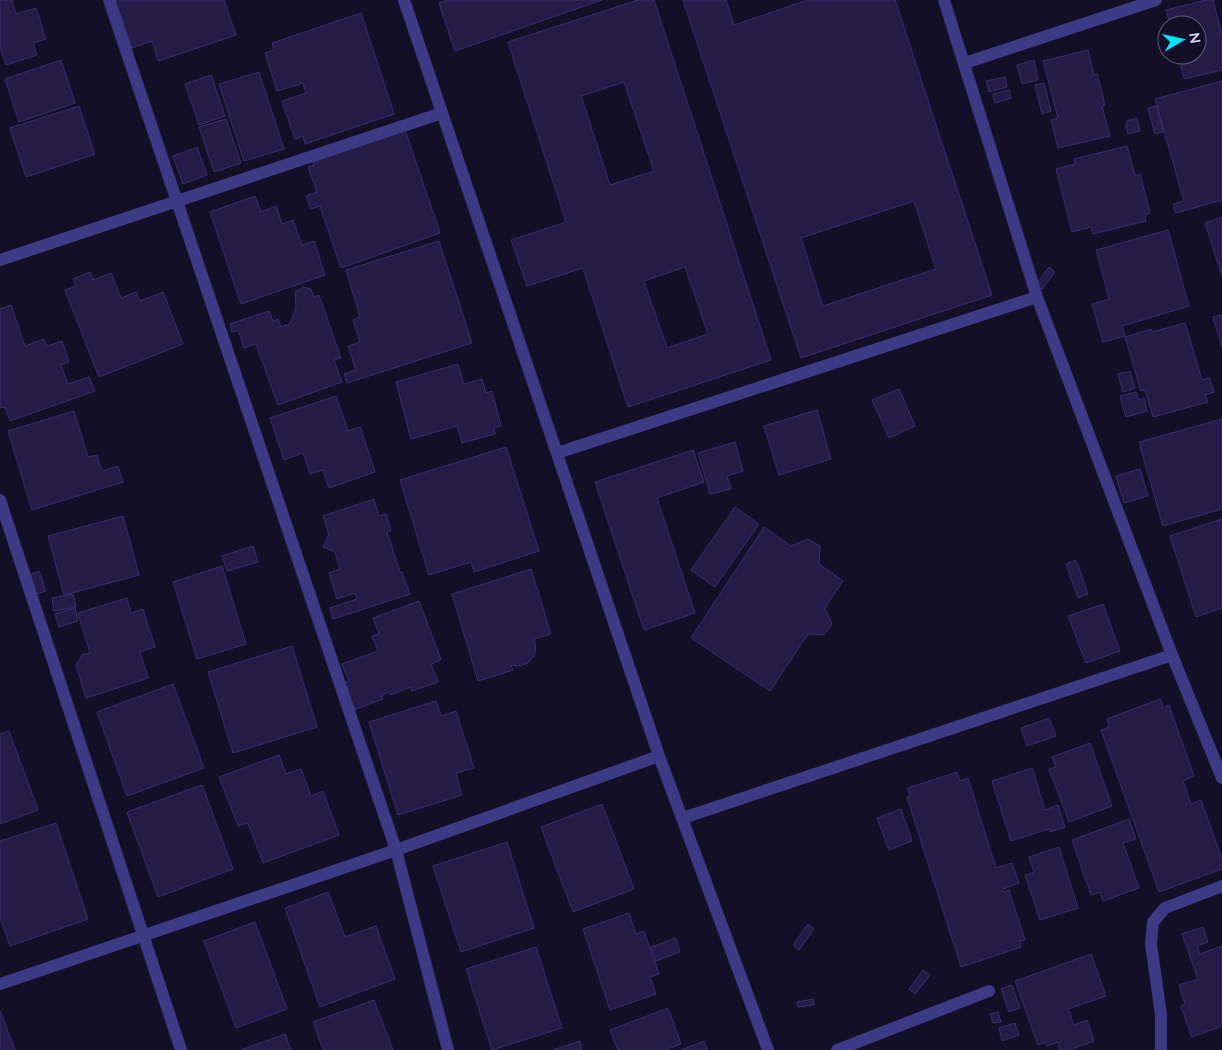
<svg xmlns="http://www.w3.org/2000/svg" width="1222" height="1050" viewBox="0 0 1222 1050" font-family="Lato,sans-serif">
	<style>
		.building { fill: #241b47; stroke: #3b2d73; fill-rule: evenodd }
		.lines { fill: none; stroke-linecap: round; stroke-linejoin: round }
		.minor { stroke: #3d3a85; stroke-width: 12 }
	</style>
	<rect width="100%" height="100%" fill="#130f26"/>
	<path class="building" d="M 0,0 L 12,0 L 16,14 L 36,8 L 46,39 L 33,43 L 37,55 L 6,65 L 0,46 Z
		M 115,0 L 224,0 L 236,35 L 158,61 L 152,41 L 132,48 Z
		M 448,0 L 602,0 L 455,51 L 439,3 Z
		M 638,0 L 654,0 L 771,360 L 628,407 L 583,268 L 527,286 L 511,240 L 566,222 L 508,42 ZM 624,82 L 654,171 L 610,185 L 581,96 ZM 685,267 L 708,334 L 667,348 L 644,281 Z
		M 683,0 L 726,0 L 734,25 L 808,0 L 895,0 L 992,295 L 801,358 ZM 914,201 L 936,269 L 823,306 L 801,238 Z
		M 1206,0 L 1213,0 L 1222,35 L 1222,70 L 1184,79 L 1178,55 L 1197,55 L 1197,25 L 1170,25 L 1166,10 Z
		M 361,13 L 394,114 L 305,144 L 303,136 L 295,139 L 282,101 L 306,93 L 303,83 L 277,91 L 265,53 L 274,50 L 272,43 Z
		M 1088,50 L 1094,75 L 1097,74 L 1105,105 L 1102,106 L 1110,136 L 1058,148 L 1051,120 L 1058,118 L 1043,61 Z
		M 61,60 L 75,103 L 19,122 L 5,79 Z
		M 1034,60 L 1038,80 L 1022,84 L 1017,65 Z
		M 259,72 L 284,149 L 244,161 L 219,84 Z
		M 211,75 L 225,116 L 199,125 L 185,84 Z
		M 1005,77 L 1007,87 L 989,92 L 986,81 Z
		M 1222,81 L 1222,200 L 1176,213 L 1173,204 L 1184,201 L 1155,99 Z
		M 1044,83 L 1051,111 L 1042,114 L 1035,85 Z
		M 1009,90 L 1011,98 L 995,103 L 993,94 Z
		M 79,106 L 95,154 L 26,177 L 10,128 Z
		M 1157,106 L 1163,132 L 1155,134 L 1148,108 Z
		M 1137,118 L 1140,131 L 1128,134 L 1126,125 L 1127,125 L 1127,121 Z
		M 226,119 L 241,163 L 214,172 L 199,127 Z
		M 405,130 L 440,233 L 341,268 L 320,206 L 311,209 L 306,196 L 317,192 L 308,167 L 314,165 L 313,162 Z
		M 1127,146 L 1135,176 L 1140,174 L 1150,213 L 1145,215 L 1146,221 L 1093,234 L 1091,227 L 1072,232 L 1056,169 L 1075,164 L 1074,159 Z
		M 197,147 L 207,175 L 183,184 L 173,156 Z
		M 255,196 L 261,212 L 276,206 L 282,224 L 293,220 L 302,245 L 314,241 L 325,275 L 241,304 L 210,212 Z
		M 1222,217 L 1222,276 L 1205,223 Z
		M 1168,230 L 1189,306 L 1122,326 L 1125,336 L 1103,342 L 1092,304 L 1109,299 L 1096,250 Z
		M 439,241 L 472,343 L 347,383 L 344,374 L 356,370 L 348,346 L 360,342 L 353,320 L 360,317 L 346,270 Z
		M 1049,267 L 1055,272 L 1042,289 L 1036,285 Z
		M 90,272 L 93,280 L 111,273 L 121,298 L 136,292 L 140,301 L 163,292 L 183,344 L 99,377 L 65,290 L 76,286 L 73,279 Z
		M 303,287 L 311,289 L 314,297 L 319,295 L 341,358 L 334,360 L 342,382 L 278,405 L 256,344 L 244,348 L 238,330 L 232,332 L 230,324 L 269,311 L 273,321 L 278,319 L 281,327 L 290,324 L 296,308 L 295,292 Z
		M 11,305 L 25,346 L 44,339 L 47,346 L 62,341 L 69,362 L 61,365 L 68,384 L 89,377 L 95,391 L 10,421 L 5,407 L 0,408 L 0,309 Z
		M 1222,315 L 1222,347 L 1213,317 Z
		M 1185,323 L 1202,380 L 1209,378 L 1214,392 L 1205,395 L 1208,402 L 1153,417 L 1145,390 L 1141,391 L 1125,337 L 1151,329 L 1152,332 Z
		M 458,364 L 464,384 L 482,379 L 486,393 L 492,391 L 501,426 L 494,428 L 495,434 L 462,443 L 457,426 L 411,439 L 396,382 Z
		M 1130,371 L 1135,388 L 1123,392 L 1118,374 Z
		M 899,389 L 915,426 L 889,438 L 872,400 Z
		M 1136,392 L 1139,400 L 1144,398 L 1147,411 L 1126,417 L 1120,396 Z
		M 336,396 L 348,431 L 360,427 L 375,472 L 329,488 L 323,470 L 310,474 L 303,453 L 284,460 L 270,418 Z
		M 817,410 L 831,459 L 779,475 L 764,426 Z
		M 74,411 L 88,457 L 97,455 L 102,471 L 118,466 L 123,482 L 32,510 L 8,431 Z
		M 1222,419 L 1222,509 L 1163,526 L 1139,442 Z
		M 735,442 L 743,471 L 727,476 L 731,489 L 710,494 L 698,453 Z
		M 506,447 L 539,551 L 474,572 L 471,562 L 429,575 L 400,480 Z
		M 693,450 L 704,482 L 657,498 L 695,613 L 644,630 L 595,482 Z
		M 1140,469 L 1148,496 L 1124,503 L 1116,476 Z
		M 374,499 L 379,516 L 386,514 L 391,530 L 387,532 L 400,572 L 402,572 L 410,594 L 333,619 L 330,608 L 357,599 L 355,593 L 337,599 L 329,573 L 340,569 L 335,552 L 323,547 L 329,535 L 323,516 Z
		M 735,507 L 759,524 L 715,587 L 691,570 Z
		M 123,516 L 139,575 L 64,595 L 48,536 Z
		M 1222,519 L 1222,608 L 1196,617 L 1170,536 Z
		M 764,527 L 791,546 L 808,539 L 820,546 L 819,564 L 843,581 L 825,608 L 832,624 L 824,635 L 808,634 L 770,691 L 691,638 Z
		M 253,546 L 258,562 L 227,571 L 222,556 Z
		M 1076,560 L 1088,594 L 1078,598 L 1066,564 Z
		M 222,566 L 246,644 L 197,659 L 173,582 Z
		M 531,569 L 551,634 L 534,639 L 536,648 L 534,656 L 528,663 L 520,666 L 511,665 L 513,670 L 478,681 L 452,594 Z
		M 39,571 L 46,591 L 34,595 L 27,576 Z
		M 73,594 L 76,607 L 54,611 L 52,598 Z
		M 127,598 L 131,613 L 143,609 L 155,647 L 140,652 L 148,678 L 86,698 L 76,665 L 82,655 L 90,653 L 78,613 Z
		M 419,601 L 441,660 L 431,664 L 438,682 L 412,691 L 411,687 L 390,695 L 389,692 L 382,695 L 383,699 L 353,710 L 343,684 L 349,681 L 342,664 L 378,651 L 372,636 L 379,634 L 373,618 Z
		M 1103,604 L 1120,651 L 1086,663 L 1068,616 Z
		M 75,608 L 78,621 L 59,627 L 55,614 Z
		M 292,646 L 317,727 L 233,753 L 208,672 Z
		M 173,684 L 204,768 L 127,796 L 97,712 Z
		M 1160,699 L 1163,708 L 1169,705 L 1194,776 L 1183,781 L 1191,804 L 1201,800 L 1222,859 L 1222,869 L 1159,892 L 1101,730 L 1109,727 L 1107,719 Z
		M 436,701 L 441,716 L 456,711 L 474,768 L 456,773 L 462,795 L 398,815 L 369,722 Z
		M 1049,718 L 1056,736 L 1027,746 L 1021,728 Z
		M 9,731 L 38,810 L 0,824 L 0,734 Z
		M 1090,743 L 1112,806 L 1069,822 L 1049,769 L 1056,767 L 1052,757 Z
		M 279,755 L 286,774 L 301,769 L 311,796 L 323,791 L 339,835 L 263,863 L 248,823 L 238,826 L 219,777 Z
		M 1032,768 L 1045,810 L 1058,805 L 1065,827 L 1050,832 L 1049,829 L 1011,841 L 992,781 Z
		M 957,772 L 960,781 L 968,778 L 996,868 L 1012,863 L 1019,883 L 1003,889 L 1004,892 L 1009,890 L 1025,940 L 1020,941 L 1021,947 L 961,967 L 907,797 L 910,796 L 908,788 Z
		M 202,785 L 233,869 L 158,897 L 127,812 Z
		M 602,804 L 634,889 L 573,912 L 541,827 Z
		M 901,809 L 912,841 L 889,850 L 877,818 Z
		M 1129,819 L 1136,839 L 1123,843 L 1139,888 L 1103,901 L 1100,892 L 1091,895 L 1072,840 Z
		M 56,823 L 88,919 L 10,946 L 0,917 L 0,841 Z
		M 507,842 L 534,928 L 461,952 L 433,866 Z
		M 1059,847 L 1078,908 L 1040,920 L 1025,875 L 1034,872 L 1029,857 Z
		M 328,892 L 345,937 L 376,926 L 395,979 L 320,1007 L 285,908 Z
		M 629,913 L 636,934 L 644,931 L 659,974 L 650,977 L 656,994 L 610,1010 L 583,929 Z
		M 255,922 L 287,1009 L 236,1028 L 204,941 Z
		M 808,924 L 814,929 L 799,950 L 793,945 Z
		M 1203,927 L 1208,942 L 1197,946 L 1200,954 L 1222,946 L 1222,1026 L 1192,1037 L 1181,1006 L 1185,1004 L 1179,985 L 1198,979 L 1182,934 Z
		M 676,938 L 680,952 L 656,961 L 651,947 Z
		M 536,947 L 562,1028 L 492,1050 L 466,969 Z
		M 1091,954 L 1106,996 L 1068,1009 L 1074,1025 L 1087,1020 L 1094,1041 L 1069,1050 L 1060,1050 L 1058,1042 L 1047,1046 L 1045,1042 L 1038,1045 L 1015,981 Z
		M 923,970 L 930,975 L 915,994 L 909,989 Z
		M 1012,985 L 1020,1008 L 1009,1012 L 1001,989 Z
		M 813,999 L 814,1005 L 798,1007 L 797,1002 Z
		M 374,1000 L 393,1050 L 323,1050 L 313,1022 Z
		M 668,1008 L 681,1044 L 665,1050 L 618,1050 L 610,1030 Z
		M 0,1011 L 15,1050 L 0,1050 Z
		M 998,1012 L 1001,1022 L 993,1023 L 990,1014 Z
		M 1015,1023 L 1019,1035 L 1002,1041 L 999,1028 Z
		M 285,1034 L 291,1050 L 241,1050 Z
		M 580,1041 L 582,1050 L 553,1050 Z
		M 704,1041 L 707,1050 L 681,1050 Z"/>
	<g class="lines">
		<path class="minor" d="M 109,0 L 396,850 L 448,1050
			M 404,0 L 659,756 L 768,1050
			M 944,0 L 1037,297 L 1172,655 L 1222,778
			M 965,63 L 1156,0
			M 0,260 L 442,113
			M 557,453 L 1037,297
			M 0,500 L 181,1050
			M 683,818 L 1172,655
			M 0,984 L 396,850 L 659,756
			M 837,1050 L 989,991
			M 1161,1050 L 1161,1015 L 1151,944 L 1153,922 L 1165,908 L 1222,886"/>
	</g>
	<g transform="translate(1182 40) rotate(81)"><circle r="24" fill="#130f26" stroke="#625e7d"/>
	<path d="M0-4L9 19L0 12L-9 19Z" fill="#00e5ff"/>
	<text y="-8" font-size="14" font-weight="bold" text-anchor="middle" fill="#d9d4ff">N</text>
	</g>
</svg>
